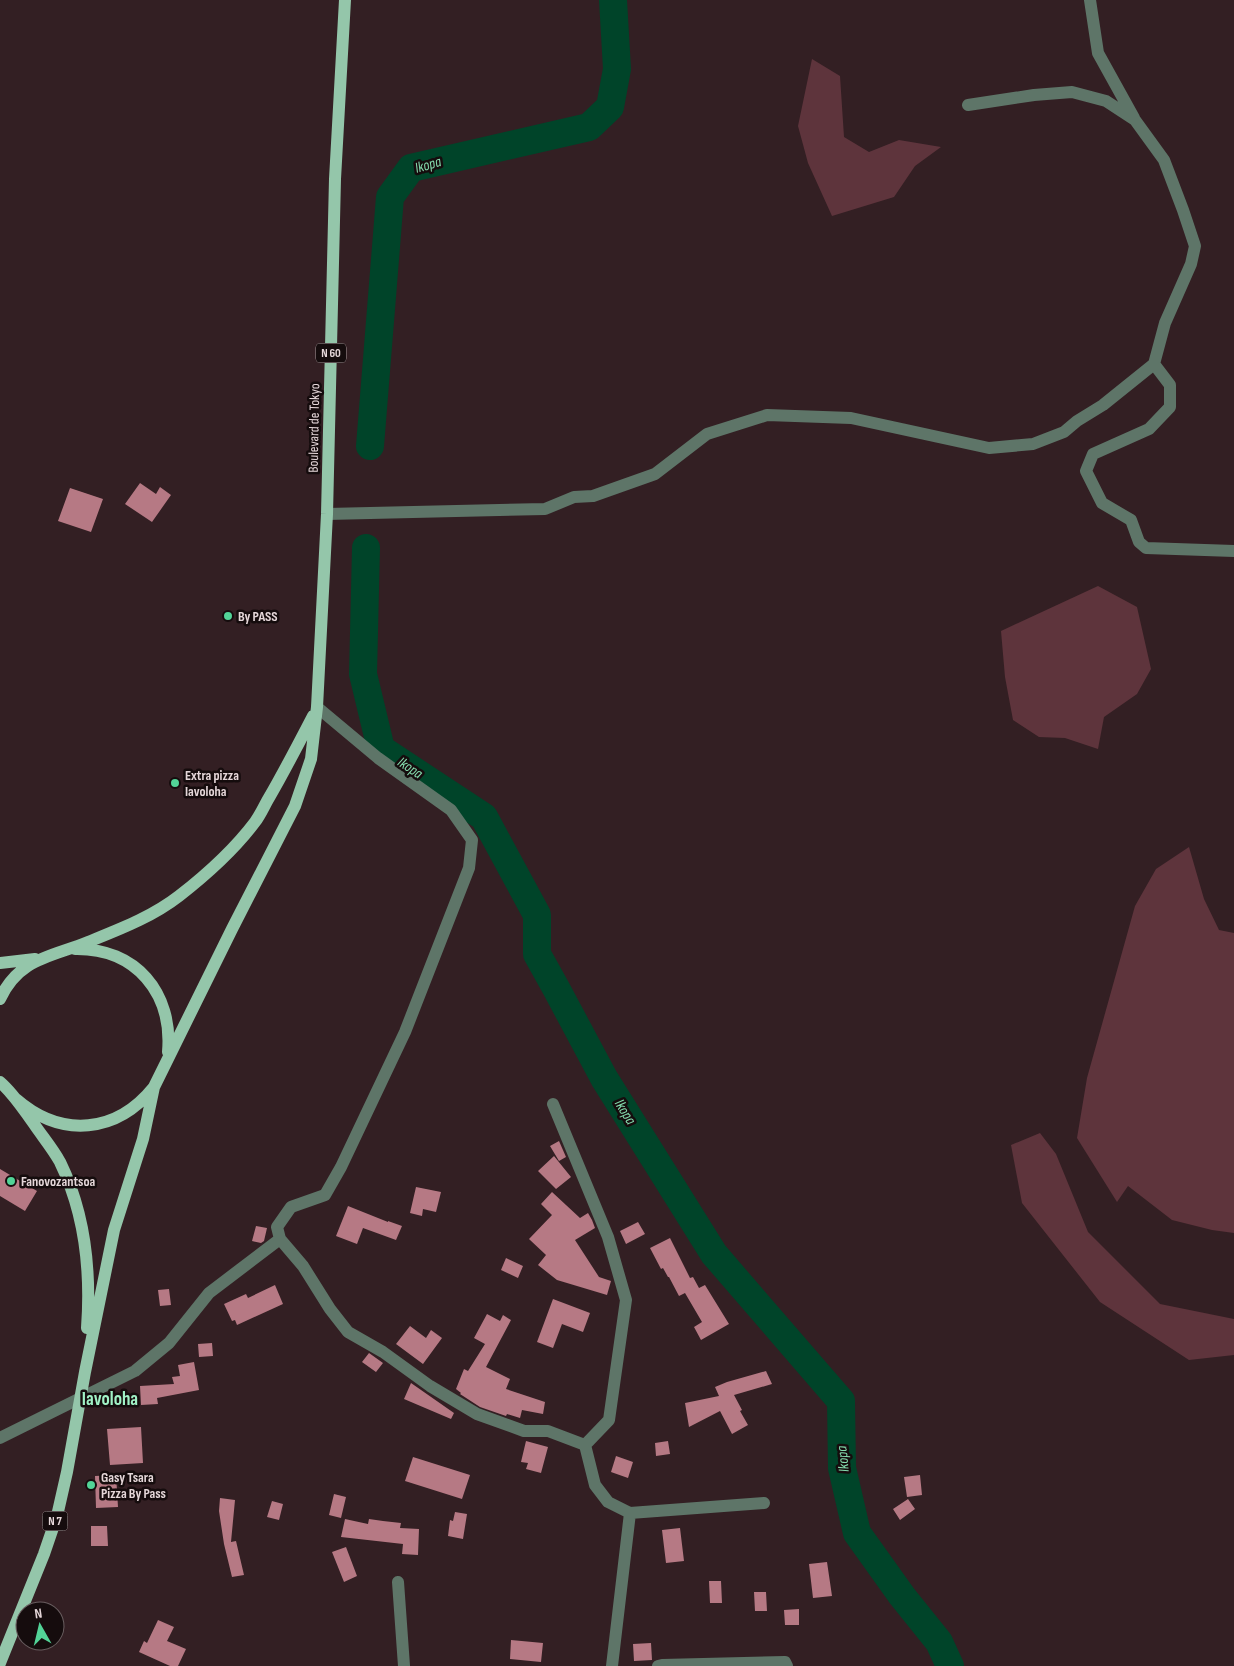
<svg xmlns="http://www.w3.org/2000/svg" width="1234" height="1666" viewBox="0 0 1234 1666" font-family="'Sofia Sans Condensed',sans-serif">
	<style>
		.green { fill: #5e343c }
		.lines { fill: none; stroke-linecap: round; stroke-linejoin: round }
		.river { stroke: #004429; stroke-width: 28 }
		.building { fill: #b67984 }
		.minor { stroke: #5e7568; stroke-width: 12 }
		.major { stroke: #94c6aa; stroke-width: 12 }
		.poi-dot { fill: #52d397; stroke: #150c0d; stroke-width: 2 }
		.labels { text-anchor: middle; dominant-baseline: central; stroke-width: 5; stroke-linejoin: round; paint-order: stroke }
		.shield { fill: #150c0d; stroke: #a79a9c; stroke-width: 1 }
		.shield-label { font-size: 12px; font-weight: bold; fill: #e5d7d9 }
		.street-label { font-size: 14px; fill: #e5d7d9; stroke: #150c0d }
		.poi-label { font-size: 14px; font-weight: bold; fill: #e5d7d9; stroke: #150c0d; text-anchor: start }
		.water-label { font-size: 15px; font-style: italic; fill: #85dcae; stroke: #150c0d }
		.district-label { font-size: 19px; font-weight: bold; fill: #a1f2c6; stroke: #150c0d }
	</style>
	<rect width="100%" height="100%" fill="#331f23"/>
	<path class="green" d="M 812,59 L 840,76 L 844,137 L 869,152 L 899,140 L 941,147 L 915,166 L 894,197 L 832,216 L 808,163 L 798,126 Z
		M 1098,586 L 1137,607 L 1151,669 L 1137,694 L 1104,717 L 1098,749 L 1065,738 L 1039,737 L 1013,720 L 1005,677 L 1001,631 Z
		M 1189,847 L 1204,899 L 1219,930 L 1234,933 L 1234,1233 L 1212,1230 L 1172,1220 L 1128,1186 L 1117,1202 L 1077,1138 L 1087,1078 L 1135,906 L 1156,869 Z
		M 1040,1133 L 1056,1154 L 1088,1232 L 1160,1304 L 1234,1319 L 1234,1355 L 1189,1360 L 1100,1302 L 1022,1203 L 1011,1145 Z"/>
	<g class="lines">
		<path class="river" d="M 370,446 L 390,197 L 411,168 L 589,127 L 610,107 L 617,69 L 613,0
			M 366,548 L 363,674 L 381,749 L 484,817 L 537,915 L 537,954 L 557,990 L 604,1078 L 714,1254 L 841,1401 L 842,1468 L 857,1533 L 902,1596 L 939,1642 L 950,1666"/>
	</g>
	<path class="building" d="M 140,483 L 156,494 L 160,487 L 171,495 L 152,522 L 125,504 Z
		M 70,488 L 103,499 L 91,532 L 58,521 Z
		M 559,1141 L 566,1157 L 559,1161 L 550,1146 Z
		M 554,1156 L 571,1177 L 556,1189 L 538,1171 Z
		M 0,1169 L 37,1191 L 25,1211 L 0,1196 Z
		M 416,1187 L 441,1192 L 436,1212 L 423,1209 L 422,1216 L 410,1213 Z
		M 552,1192 L 580,1218 L 588,1213 L 592,1220 L 595,1228 L 575,1240 L 599,1277 L 611,1281 L 607,1295 L 557,1280 L 538,1265 L 546,1255 L 529,1239 L 552,1215 L 541,1204 Z
		M 348,1206 L 388,1222 L 388,1221 L 402,1226 L 396,1240 L 363,1228 L 357,1244 L 336,1236 Z
		M 638,1222 L 645,1234 L 626,1244 L 620,1231 Z
		M 256,1226 L 267,1228 L 264,1241 L 261,1243 L 252,1241 Z
		M 670,1238 L 690,1278 L 693,1277 L 699,1288 L 705,1285 L 729,1324 L 701,1340 L 694,1327 L 702,1322 L 685,1293 L 679,1296 L 669,1277 L 668,1277 L 663,1268 L 661,1269 L 650,1248 Z
		M 506,1258 L 523,1266 L 518,1278 L 501,1270 Z
		M 275,1285 L 283,1304 L 237,1325 L 235,1320 L 232,1321 L 224,1304 L 246,1294 L 248,1298 Z
		M 169,1289 L 171,1305 L 160,1306 L 158,1290 Z
		M 553,1299 L 590,1313 L 583,1332 L 562,1324 L 553,1348 L 537,1342 Z
		M 487,1314 L 500,1321 L 503,1315 L 511,1320 L 486,1367 L 510,1379 L 506,1389 L 545,1402 L 543,1414 L 522,1410 L 520,1418 L 507,1414 L 506,1416 L 480,1407 L 460,1394 L 461,1393 L 456,1389 L 464,1369 L 468,1371 L 485,1344 L 474,1338 Z
		M 410,1326 L 426,1338 L 431,1330 L 442,1338 L 423,1364 L 396,1344 Z
		M 212,1343 L 213,1356 L 199,1357 L 198,1344 Z
		M 369,1353 L 383,1363 L 376,1372 L 362,1362 Z
		M 194,1362 L 199,1390 L 157,1398 L 158,1404 L 141,1405 L 140,1386 L 174,1384 L 172,1377 L 180,1376 L 178,1365 Z
		M 766,1371 L 772,1384 L 734,1395 L 742,1410 L 740,1411 L 748,1425 L 732,1434 L 720,1411 L 689,1427 L 685,1403 L 719,1396 L 715,1387 L 727,1382 Z
		M 411,1383 L 454,1413 L 451,1419 L 404,1399 Z
		M 141,1427 L 143,1463 L 110,1465 L 107,1429 Z
		M 526,1441 L 548,1447 L 541,1473 L 526,1469 L 528,1463 L 521,1462 Z
		M 668,1441 L 670,1454 L 656,1456 L 655,1443 Z
		M 616,1456 L 633,1462 L 628,1478 L 611,1472 Z
		M 413,1457 L 470,1475 L 462,1499 L 405,1481 Z
		M 116,1475 L 118,1507 L 96,1508 L 95,1476 Z
		M 920,1475 L 922,1495 L 907,1497 L 904,1477 Z
		M 334,1494 L 346,1497 L 341,1518 L 329,1515 Z
		M 220,1498 L 235,1500 L 231,1542 L 236,1541 L 244,1575 L 232,1577 L 224,1544 L 219,1511 Z
		M 908,1499 L 915,1509 L 900,1520 L 893,1509 Z
		M 272,1501 L 283,1504 L 279,1520 L 267,1517 Z
		M 455,1512 L 467,1514 L 463,1539 L 448,1536 L 450,1520 L 453,1521 Z
		M 345,1519 L 368,1524 L 369,1519 L 383,1521 L 401,1523 L 400,1528 L 419,1529 L 418,1555 L 402,1554 L 403,1544 L 341,1537 Z
		M 91,1526 L 107,1526 L 108,1546 L 91,1546 Z
		M 680,1528 L 684,1561 L 666,1563 L 662,1530 Z
		M 346,1547 L 357,1576 L 344,1582 L 332,1552 Z
		M 827,1562 L 832,1596 L 813,1598 L 809,1564 Z
		M 709,1581 L 721,1581 L 722,1603 L 710,1603 Z
		M 754,1592 L 766,1592 L 767,1611 L 755,1611 Z
		M 799,1609 L 799,1625 L 785,1625 L 784,1610 Z
		M 158,1620 L 174,1627 L 167,1641 L 186,1649 L 178,1666 L 170,1666 L 139,1652 L 144,1641 L 147,1643 Z
		M 511,1640 L 543,1643 L 541,1662 L 510,1659 Z
		M 651,1643 L 652,1660 L 634,1661 L 633,1644 Z"/>
	<g class="lines">
		<path class="minor" d="M 1090,0 L 1098,53 L 1134,118
			M 1154,364 L 1170,385 L 1170,407 L 1149,429 L 1093,454 L 1086,471 L 1102,503 L 1131,520 L 1139,542 L 1146,548 L 1234,551
			M 327,514 L 545,509 L 574,497 L 593,496 L 655,474 L 707,434 L 767,415 L 851,418 L 989,448 L 1033,444 L 1064,432 L 1077,421 L 1103,405 L 1154,364 L 1165,323 L 1191,264 L 1195,246 L 1183,210 L 1164,160 L 1135,120 L 1106,101 L 1072,92 L 1034,95 L 968,105
			M 553,1104 L 608,1237 L 626,1300 L 609,1420 L 585,1445
			M 280,1239 L 277,1227 L 291,1207 L 325,1195 L 341,1167 L 405,1032 L 469,868 L 472,840 L 451,810 L 378,758 L 317,707
			M 0,1438 L 135,1371 L 169,1343 L 209,1293 L 280,1239 L 303,1266 L 330,1309 L 348,1332 L 383,1352 L 430,1386 L 477,1414 L 524,1431 L 548,1431 L 585,1445 L 595,1485 L 608,1502 L 630,1513 L 764,1503
			M 398,1582 L 404,1666
			M 612,1666 L 630,1513
			M 658,1666 L 662,1665 L 785,1662 L 787,1666"/>
		<path class="major" d="M 75,949 C 136,948 173,993 168,1052
			M 0,963 L 35,959
			M 0,999 C 19,958 51,957 88,942 C 120,929 152,917 179,896 C 206,875 234,850 255,822 C 261,814 265,804 270,796 C 285,770 299,743 313,716
			M 0,1082 C 14,1094 23,1109 34,1124 C 42,1136 53,1149 60,1162 C 85,1213 91,1273 87,1328
			M 16,1099 C 62,1139 117,1133 154,1087 L 232,929 L 295,806 L 311,759 L 317,707 L 327,514 L 335,179 L 345,0
			M 0,1663 L 44,1554 L 57,1516 L 67,1472 L 85,1372 L 114,1230 L 143,1139 L 154,1087"/>
	</g>
	<g class="poi-dot">
		<circle cx="228" cy="616" r="5"/>
		<circle cx="175" cy="783" r="5"/>
		<circle cx="11" cy="1181" r="5"/>
		<circle cx="91" cy="1485" r="5"/>
	</g>
	<g class="labels">
		<g class="shield">
			<rect x="316" y="343.5" width="30" height="19" rx="4"/>
			<rect x="42.5" y="1511.5" width="25" height="19" rx="4"/>
		</g>
		<g class="shield-label">
			<text x="331" y="353">N 60</text>
			<text x="55" y="1521">N 7</text>
		</g>
		<g class="street-label">
			<text transform="translate(314 428) rotate(-89)">Boulevard de Tokyo</text>
		</g>
		<g class="poi-label">
			<text x="238" y="616">By PASS</text>
			<text x="185" y="775">Extra pizza<tspan x="185" dy="16">Iavoloha</tspan></text>
			<text x="21" y="1181">Fanovozantsoa</text>
			<text x="101" y="1477">Gasy Tsara<tspan x="101" dy="16">Pizza By Pass</tspan></text>
		</g>
		<g class="water-label">
			<text transform="translate(428 165) rotate(-16)">Ikopa</text>
			<text transform="translate(410 768) rotate(33)">Ikopa</text>
			<text transform="translate(625 1112) rotate(58)">Ikopa</text>
			<text transform="translate(843 1459) rotate(-95)">Ikopa</text>
		</g>
		<g class="district-label">
			<text x="110" y="1399">Iavoloha</text>
		</g>
	</g>
	<g transform="translate(40 1626) rotate(352)"><circle r="24" fill="#150c0d" stroke="#685d5f"/>
	<path d="M0-4L9 19L0 12L-9 19Z" fill="#52d397"/>
	<text y="-8" font-size="14" font-weight="bold" text-anchor="middle" fill="#e5d7d9">N</text>
	</g>
</svg>
